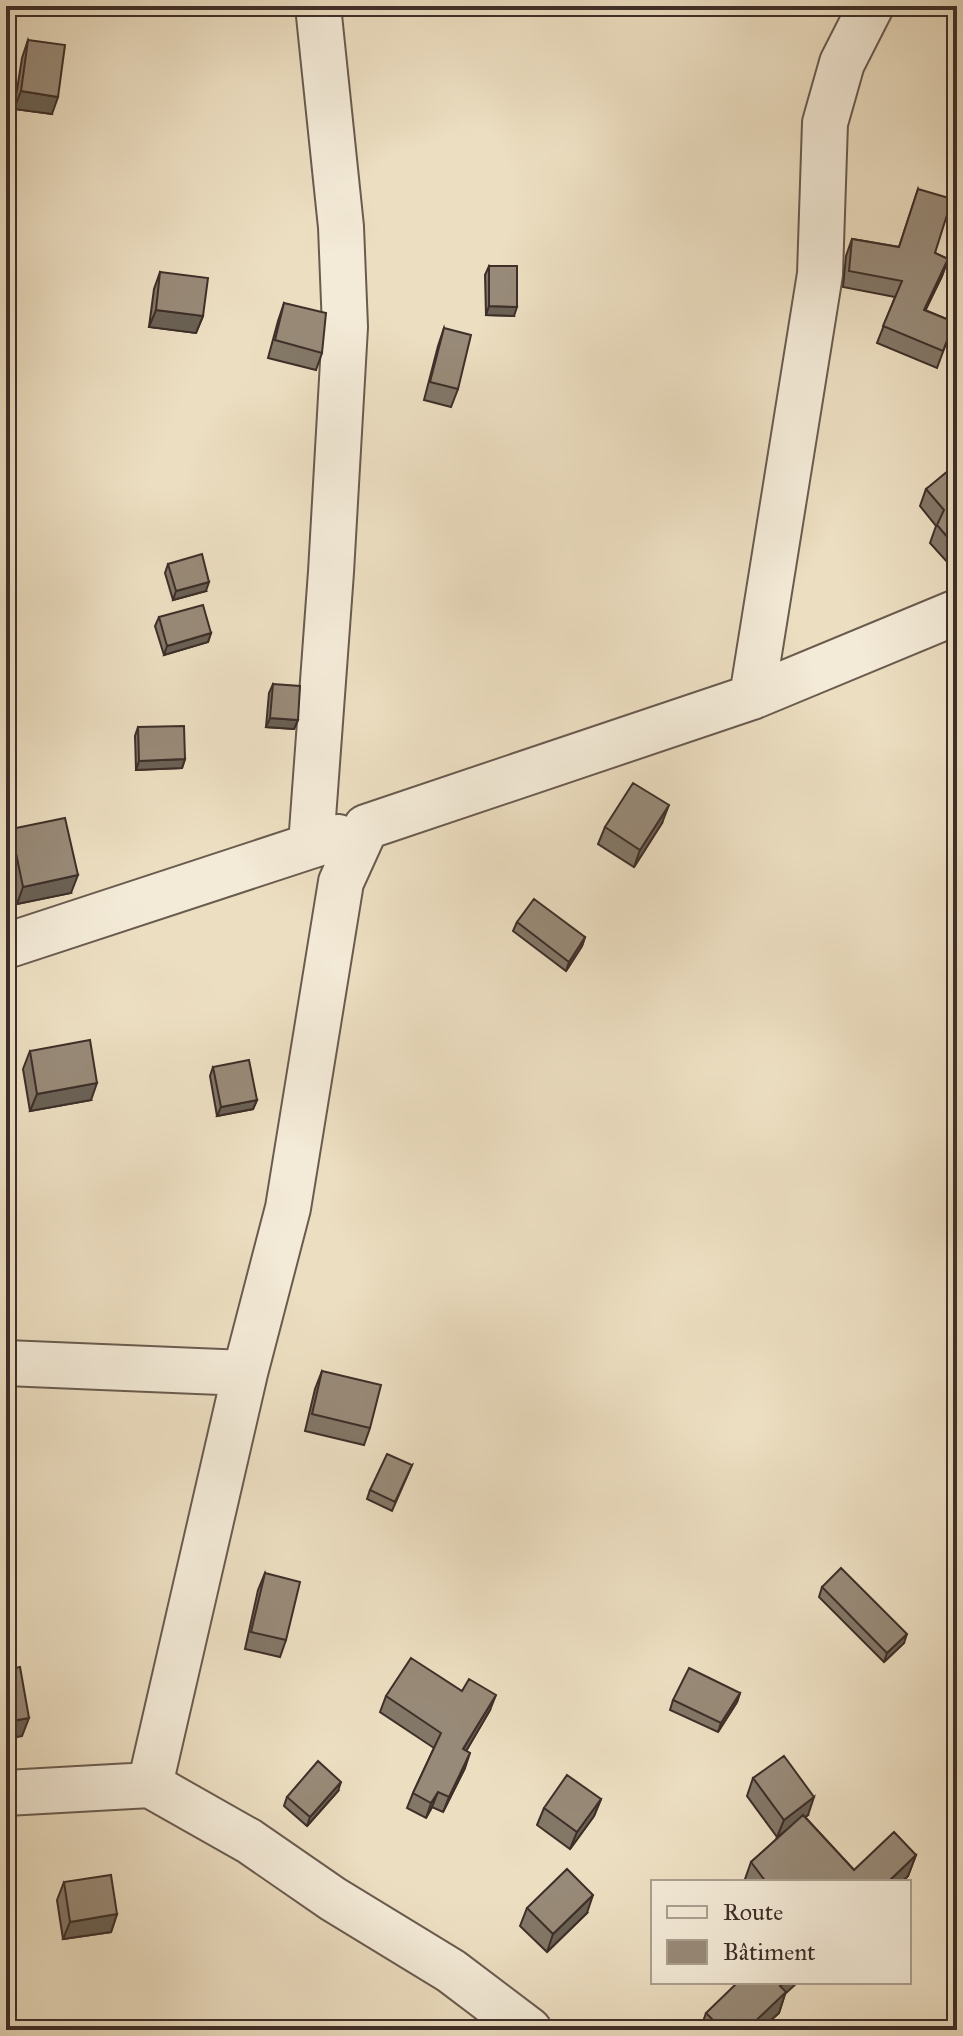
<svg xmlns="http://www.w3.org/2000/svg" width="963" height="2036" viewBox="0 0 963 2036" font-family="'IM FELL Great Primer',serif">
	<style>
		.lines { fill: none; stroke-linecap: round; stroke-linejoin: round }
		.minor-casing { stroke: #6a5b4f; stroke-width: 48 }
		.minor { stroke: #f3ead7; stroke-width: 44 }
		.wall { fill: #837767; stroke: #3e2f29; stroke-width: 2 }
		.shaded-wall { fill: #6a6154; stroke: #3e2f29; stroke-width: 2 }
		.building { fill: #988a78; stroke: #3e2f29; stroke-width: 2 }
	</style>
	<rect width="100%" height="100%" fill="#ecdec1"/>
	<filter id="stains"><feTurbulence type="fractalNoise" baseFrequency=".0025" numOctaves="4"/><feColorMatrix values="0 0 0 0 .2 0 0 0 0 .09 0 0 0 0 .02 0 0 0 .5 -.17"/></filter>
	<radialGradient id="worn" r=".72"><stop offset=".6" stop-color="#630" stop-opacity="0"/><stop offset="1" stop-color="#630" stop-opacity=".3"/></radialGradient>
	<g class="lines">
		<g class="minor-casing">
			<path id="minor" d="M 752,697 L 820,274 L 825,123 L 842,63 L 871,6
				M 311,845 L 331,572 L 345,327 L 341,227 L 318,6
				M 6,946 L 338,837
				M 6,1363 L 245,1373
				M 150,1785 L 245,1373 L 288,1208 L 341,882 L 366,827 L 752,697 L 957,612
				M 6,1793 L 150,1785 L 249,1841 L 333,1899 L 451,1971 L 529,2030"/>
		</g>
		<use href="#minor" class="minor"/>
	</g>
	<path class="wall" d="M 28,40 L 52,114 L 14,109 L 22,58 Z
		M 918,189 L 935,253 L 948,259 L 942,276 L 925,310 L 954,322 L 937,368 L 877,343 L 895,297 L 843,287 L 846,256 L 852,239 L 899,247 Z
		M 489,266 L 514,316 L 486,315 L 485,275 Z
		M 160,272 L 203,316 L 196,333 L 149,327 L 154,289 Z
		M 284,303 L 322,353 L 316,370 L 268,358 L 278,321 Z
		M 444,328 L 458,389 L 451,407 L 424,400 L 438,346 Z
		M 957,470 L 957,556 L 948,563 L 930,543 L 936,526 L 920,506 L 926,489 Z
		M 168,564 L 206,591 L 173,600 L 165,573 Z
		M 159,617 L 211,633 L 208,642 L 164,655 L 155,626 Z
		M 273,684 L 298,720 L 294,729 L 266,727 L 269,693 Z
		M 138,727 L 185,759 L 182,768 L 136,770 L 135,736 Z
		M 662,823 L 634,867 L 598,844 L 605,827 Z
		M 11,829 L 71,893 L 17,904 L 6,851 L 6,844 Z
		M 517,922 L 585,937 L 582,946 L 566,971 L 513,931 Z
		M 30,1051 L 91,1100 L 30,1111 L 23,1069 Z
		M 213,1067 L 257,1100 L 253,1109 L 217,1116 L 210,1076 Z
		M 322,1371 L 370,1428 L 364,1445 L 305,1431 L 315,1389 Z
		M 412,1465 L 392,1511 L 367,1499 L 370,1490 Z
		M 265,1573 L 286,1640 L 280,1657 L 245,1649 L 258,1590 Z
		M 822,1587 L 904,1643 L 884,1662 L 819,1597 Z
		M 740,1693 L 737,1702 L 718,1732 L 670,1710 L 673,1700 Z
		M 386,1696 L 490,1710 L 466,1751 L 465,1768 L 443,1812 L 432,1807 L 426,1818 L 407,1808 L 413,1793 L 434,1748 L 380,1712 Z
		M 753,1778 L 808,1815 L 805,1817 L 854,1870 L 916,1855 L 908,1876 L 902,1882 L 744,1882 L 751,1862 L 784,1833 L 777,1837 L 747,1796 Z
		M 338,1791 L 307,1826 L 284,1806 L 287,1797 Z
		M 601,1799 L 594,1816 L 570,1849 L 537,1825 L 544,1808 Z
		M 64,1882 L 117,1914 L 111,1932 L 63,1939 L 57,1900 Z
		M 527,1908 L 587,1913 L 547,1952 L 520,1926 Z
		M 785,1994 L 779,2013 L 760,2030 L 700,2030 L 706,2013 Z"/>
	<path class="shaded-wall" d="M 21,91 L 58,97 L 52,114 L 14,109 Z
		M 948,259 L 942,276 L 918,326 L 924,310 Z
		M 489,306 L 517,307 L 514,316 L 486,315 Z
		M 156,310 L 203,316 L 196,333 L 149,327 Z
		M 957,544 L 957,556 L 948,563 L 955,546 Z
		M 209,582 L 206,591 L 173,600 L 176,591 Z
		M 211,633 L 208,642 L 164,655 L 167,646 Z
		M 270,718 L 298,720 L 294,729 L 266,727 Z
		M 185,759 L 182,768 L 136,770 L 139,761 Z
		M 669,805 L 662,823 L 634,867 L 640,850 Z
		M 78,875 L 71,893 L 17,904 L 23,887 Z
		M 585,937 L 582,946 L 566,971 L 569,962 Z
		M 97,1083 L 91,1100 L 30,1111 L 37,1094 Z
		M 257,1100 L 253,1109 L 217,1116 L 221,1107 Z
		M 907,1634 L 904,1643 L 884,1662 L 887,1653 Z
		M 740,1693 L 737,1702 L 718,1732 L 721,1723 Z
		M 496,1695 L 490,1710 L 458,1765 L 463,1749 Z
		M 29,1718 L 22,1736 L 6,1739 L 6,1722 Z
		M 470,1753 L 465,1768 L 443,1812 L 449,1797 Z
		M 341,1782 L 338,1791 L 307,1826 L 310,1817 Z
		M 438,1792 L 432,1807 L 426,1818 L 431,1803 Z
		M 814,1797 L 808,1815 L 777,1837 L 784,1820 Z
		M 601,1799 L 594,1816 L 570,1849 L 577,1832 Z
		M 916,1855 L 908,1876 L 902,1882 L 888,1882 Z
		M 593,1895 L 587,1913 L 547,1952 L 553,1934 Z
		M 117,1914 L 111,1932 L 63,1939 L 70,1922 Z
		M 784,1982 L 798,1982 L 785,1994 L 779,2013 L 760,2030 L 746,2030 Z"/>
	<path class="building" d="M 28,40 L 65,45 L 58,97 L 21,91 Z
		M 918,189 L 952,199 L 935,253 L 948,259 L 924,310 L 954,322 L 943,351 L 883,326 L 902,281 L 849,271 L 852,239 L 899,247 Z
		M 489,266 L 517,266 L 517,307 L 489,306 Z
		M 160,272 L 208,278 L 203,316 L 156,310 Z
		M 284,303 L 326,313 L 322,353 L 275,340 Z
		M 444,328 L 471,335 L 458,389 L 430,382 Z
		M 954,466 L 957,470 L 957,544 L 955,546 L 937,525 L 944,510 L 926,489 Z
		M 202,554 L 209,582 L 176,591 L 168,564 Z
		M 203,605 L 211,633 L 167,646 L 159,617 Z
		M 273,684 L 300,686 L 298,720 L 270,718 Z
		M 184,726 L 185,759 L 139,761 L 138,727 Z
		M 633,783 L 669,805 L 640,850 L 605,827 Z
		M 65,818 L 78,875 L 23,887 L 11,829 Z
		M 534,899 L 585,937 L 569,962 L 517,922 Z
		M 90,1040 L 97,1083 L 37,1094 L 30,1051 Z
		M 249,1060 L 257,1100 L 221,1107 L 213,1067 Z
		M 322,1371 L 381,1385 L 370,1428 L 312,1414 Z
		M 387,1454 L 412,1465 L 395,1502 L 370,1490 Z
		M 841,1568 L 907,1634 L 887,1653 L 822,1587 Z
		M 265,1573 L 300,1582 L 286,1640 L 251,1632 Z
		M 411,1658 L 462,1691 L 469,1679 L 496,1695 L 463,1749 L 470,1753 L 449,1797 L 438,1792 L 431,1803 L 413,1793 L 441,1733 L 386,1696 Z
		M 20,1667 L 29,1718 L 6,1722 L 6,1670 Z
		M 689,1668 L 740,1693 L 721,1723 L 673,1700 Z
		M 784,1756 L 814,1797 L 784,1820 L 753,1778 Z
		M 318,1761 L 341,1782 L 310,1817 L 287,1797 Z
		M 567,1775 L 601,1799 L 577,1832 L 544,1808 Z
		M 803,1815 L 854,1870 L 894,1832 L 916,1855 L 888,1882 L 766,1882 L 751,1862 Z
		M 567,1869 L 593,1895 L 553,1934 L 527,1908 Z
		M 111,1875 L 117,1914 L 70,1922 L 64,1882 Z
		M 738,1982 L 784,1982 L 780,1986 L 786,1992 L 746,2030 L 723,2030 L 706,2013 Z"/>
	<rect width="963" height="2036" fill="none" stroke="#ecdec1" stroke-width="32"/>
	<rect x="8" y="8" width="947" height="2020" fill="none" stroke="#3e2f29" stroke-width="4"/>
	<rect x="16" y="16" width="931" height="2004" fill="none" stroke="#3e2f29" stroke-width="2"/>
	<rect x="651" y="1880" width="260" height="104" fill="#f3ead7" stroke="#ab9f91" stroke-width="2"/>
	<rect x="667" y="1906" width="40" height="12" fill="#f3ead7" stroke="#ab9f91" stroke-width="2"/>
	<text x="723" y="1920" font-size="24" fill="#3e2f29">Route</text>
	<rect x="667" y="1940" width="40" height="24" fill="#988a78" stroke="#ab9f91" stroke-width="2"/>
	<text x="723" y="1960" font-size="24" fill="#3e2f29">Bâtiment</text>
	<rect width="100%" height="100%" filter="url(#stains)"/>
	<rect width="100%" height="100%" fill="url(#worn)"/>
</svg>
